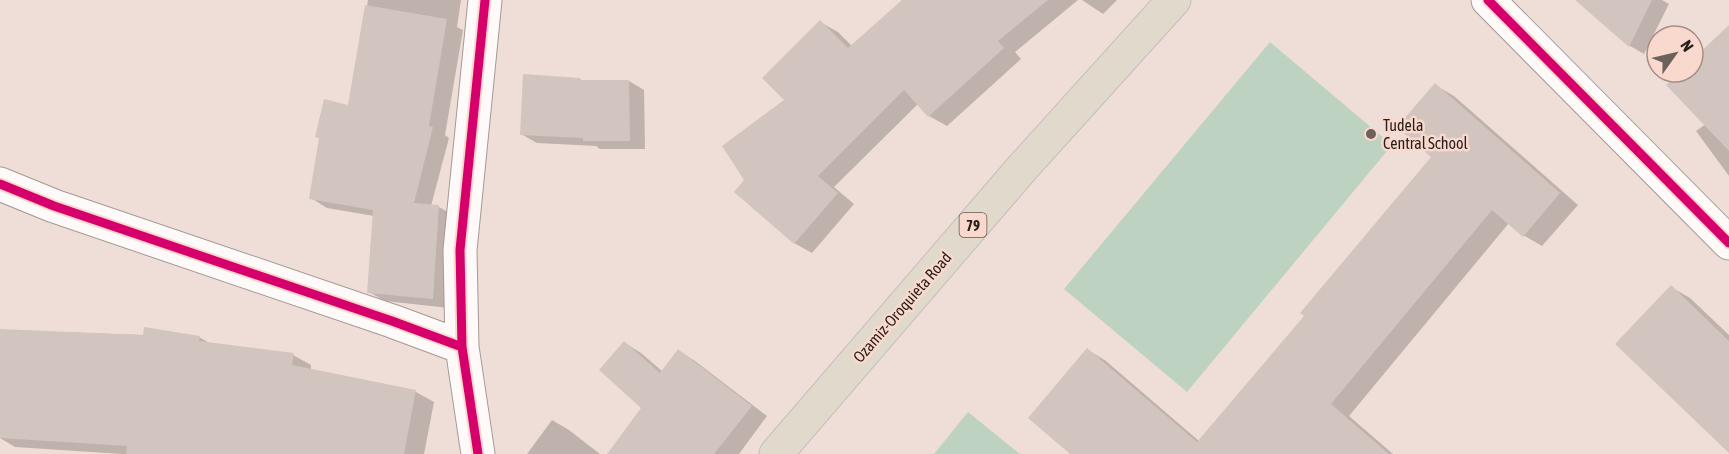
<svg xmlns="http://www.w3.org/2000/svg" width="1729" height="454" viewBox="0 0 1729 454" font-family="'Asap Condensed',sans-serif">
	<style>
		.green { fill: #bed2c2 }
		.shadow { fill: #0003 }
		.building { fill: #d2c4bf }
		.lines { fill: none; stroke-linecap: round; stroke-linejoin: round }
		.minor-casing { stroke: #a59994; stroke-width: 35 }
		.tertiary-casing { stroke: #a59994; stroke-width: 35 }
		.trunk-casing { stroke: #c6beba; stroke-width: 35 }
		.minor { stroke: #fdfaf9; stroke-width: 33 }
		.tertiary { stroke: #fdfaf9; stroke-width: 33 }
		.trunk { stroke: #e0d9cc; stroke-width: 33 }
		.cycleway-casing { stroke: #f9d9ce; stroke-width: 13 }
		.cycleway { stroke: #d6006c; stroke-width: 9 }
		.poi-dot { fill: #6e615c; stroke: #f9d9ce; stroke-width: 2 }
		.labels { text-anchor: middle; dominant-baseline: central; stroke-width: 5; stroke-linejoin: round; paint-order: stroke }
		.shield { fill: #f9d9ce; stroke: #675650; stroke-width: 1.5 }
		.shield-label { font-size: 15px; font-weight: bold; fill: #291e1a }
		.poi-label { font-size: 16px; fill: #291e1a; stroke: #f9d9ce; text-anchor: start }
		.street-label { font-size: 16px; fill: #291e1a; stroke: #f9d9ce }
	</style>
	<rect width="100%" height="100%" fill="#efded8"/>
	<path class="green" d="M 1270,42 L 1392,145 L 1187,392 L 1064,289 Z
		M 968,412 L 1020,454 L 934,454 Z"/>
	<path class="shadow" d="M 368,0 L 461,0 L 457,27 L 463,30 L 445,135 L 449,138 L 431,206 L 439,207 L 455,216 L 449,308 L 385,301 L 369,292 L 374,216 L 327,208 L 311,198 L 349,107 Z
		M 904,0 L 1078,0 L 1015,52 L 1021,59 L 947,126 L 929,116 L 918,104 L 834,187 L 854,204 L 812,253 L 794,243 L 746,180 L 786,101 L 820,22 L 838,32 L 853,47 Z
		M 1082,0 L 1117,0 L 1103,14 Z
		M 1577,0 L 1662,0 L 1669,4 L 1644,54 L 1630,46 Z
		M 1729,46 L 1729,176 L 1696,131 L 1706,124 L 1682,72 L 1693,72 L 1693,61 Z
		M 580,79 L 584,82 L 629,81 L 644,90 L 645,149 L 600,149 L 596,146 L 537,143 L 521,134 Z
		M 1435,85 L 1454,96 L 1578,205 L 1542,246 L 1523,235 L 1509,223 L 1349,416 L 1393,454 L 1072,454 L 1088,350 L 1106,361 L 1199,441 L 1306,316 L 1434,157 Z
		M 1671,287 L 1690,298 L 1729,335 L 1729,451 Z
		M 0,330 L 199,337 L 211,344 L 293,355 L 311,365 L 311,371 L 416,392 L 434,402 L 424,454 L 122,454 L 15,447 L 0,438 Z
		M 625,343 L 641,353 L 663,372 L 679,351 L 695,361 L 767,416 L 739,454 L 609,454 L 644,408 Z
		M 552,420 L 569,430 L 600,454 L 527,454 Z"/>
	<path class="building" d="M 902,0 L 1048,0 L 998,41 L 1004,48 L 928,117 L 904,90 L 818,176 L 838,193 L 794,244 L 734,192 L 744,180 L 722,146 L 784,100 L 762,78 L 820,20 L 848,48 Z
		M 1575,0 L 1652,0 L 1629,47 Z
		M 365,5 L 447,19 L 429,126 L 433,127 L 414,203 L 439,205 L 433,299 L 367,293 L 373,210 L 309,199 L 319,138 L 315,137 L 324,99 L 348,105 Z
		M 1729,25 L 1729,151 L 1666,85 L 1680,72 L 1693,72 L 1693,59 Z
		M 523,74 L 580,78 L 580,80 L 629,80 L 630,141 L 583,141 L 583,138 L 520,135 Z
		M 1435,83 L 1560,193 L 1523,237 L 1492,210 L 1331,404 L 1389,454 L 1070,454 L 1028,418 L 1087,348 L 1197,442 L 1304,316 L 1300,313 L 1431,157 L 1397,127 Z
		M 1671,285 L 1729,341 L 1729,453 L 1615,344 Z
		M 144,327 L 200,336 L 199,341 L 294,353 L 292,365 L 416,390 L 404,454 L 126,454 L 127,446 L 0,438 L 0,329 L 143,335 Z
		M 624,341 L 660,373 L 678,349 L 752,406 L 714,454 L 607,454 L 641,408 L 599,370 Z"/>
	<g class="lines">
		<g class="minor-casing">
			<path id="minor" d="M 0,184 L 54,206 L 392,321 L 462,347
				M 478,454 L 462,347 L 460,250 L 485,0"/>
		</g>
		<g class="tertiary-casing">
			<path id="tertiary" d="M 1488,0 L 1729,243"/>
		</g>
		<g class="trunk-casing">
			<path id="trunk" d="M 776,454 L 1023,167 L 1174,0"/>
		</g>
		<use href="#minor" class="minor"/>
		<use href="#tertiary" class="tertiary"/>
		<use href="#trunk" class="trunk"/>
		<g class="cycleway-casing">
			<path id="cycleway" d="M 1488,0 L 1729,243
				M 0,184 L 54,206 L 392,321 L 462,347
				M 478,454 L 462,347 L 460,250 L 485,0"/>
		</g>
		<use href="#cycleway" class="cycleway"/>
	</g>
	<circle class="poi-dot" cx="1371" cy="134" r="6"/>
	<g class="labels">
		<rect class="shield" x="959.5" y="213" width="27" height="24" rx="4.5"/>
		<g class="shield-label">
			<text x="973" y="225">79</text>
		</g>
		<g class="poi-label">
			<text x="1383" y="125">Tudela<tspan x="1383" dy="18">Central School</tspan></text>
		</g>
		<g class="street-label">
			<text transform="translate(902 307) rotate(-49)">Ozamiz-Oroquieta Road</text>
		</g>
	</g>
	<g transform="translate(1675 54) rotate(56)"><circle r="28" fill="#f9d9ce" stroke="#a68e86" stroke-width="1.5"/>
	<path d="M0-4.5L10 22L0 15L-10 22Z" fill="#6e615c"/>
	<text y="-9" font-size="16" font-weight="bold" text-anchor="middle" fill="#291e1a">N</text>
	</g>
</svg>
